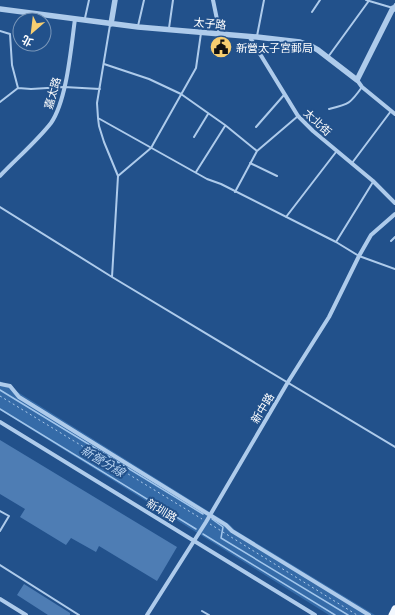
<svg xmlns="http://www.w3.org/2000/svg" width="395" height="615" viewBox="0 0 395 615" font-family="'Golos Text','Noto Sans TC',sans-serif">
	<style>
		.green { fill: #356ba8 }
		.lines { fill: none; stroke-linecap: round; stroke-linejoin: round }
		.stream { stroke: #a2c6ec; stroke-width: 1.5 }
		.building { fill: #4e7db4 }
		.path { stroke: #aecbeb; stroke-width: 1; stroke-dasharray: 2 3; stroke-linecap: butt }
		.service { stroke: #aecbeb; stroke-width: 2 }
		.minor { stroke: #aecbeb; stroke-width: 4 }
		.tertiary { stroke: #aecbeb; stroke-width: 5.5 }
		.primary { stroke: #f3f8fe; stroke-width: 7 }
		.labels { text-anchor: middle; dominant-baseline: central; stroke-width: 4; stroke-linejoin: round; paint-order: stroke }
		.street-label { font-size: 11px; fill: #fff; stroke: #22518b }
		.poi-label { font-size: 11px; fill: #fff; stroke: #22518b; text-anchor: start }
		.water-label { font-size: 12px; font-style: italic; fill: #bad5f2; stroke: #22518b }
	</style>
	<rect width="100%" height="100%" fill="#22518b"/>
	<path class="green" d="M 0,381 L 229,524 L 235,530 L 375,615 L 329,615 L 0,410 Z"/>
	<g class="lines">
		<path class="stream" d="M 0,390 L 203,514
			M 0,409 L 196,529
			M 212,519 L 223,527 L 221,538 L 348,615
			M 203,534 L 335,615"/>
	</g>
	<path class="building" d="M 0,440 L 177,547 L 157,581 L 99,546 L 96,552 L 71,538 L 66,545 L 20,517 L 25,509 L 0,494 Z
		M 24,584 L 70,613 L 70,615 L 48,615 L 17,595 Z"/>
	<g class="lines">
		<path class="path" d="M 0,396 L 202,519
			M 210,524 L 357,615"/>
		<path class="service" d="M 366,0 L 393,8 L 395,4
			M 312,12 L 320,0
			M 85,18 L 89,0
			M 110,25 L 97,103 L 98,118 L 207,179 L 221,184 L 336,242 L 359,256 L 395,269
			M 138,26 L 144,0
			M 169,28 L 173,0
			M 0,31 L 10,34 L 12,65 L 18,88 L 0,102
			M 257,36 L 264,0
			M 328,57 L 368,2
			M 104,64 L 149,79 L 181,94 L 225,125 L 257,151 L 235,192
			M 18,88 L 31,89 L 64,87 L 100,89
			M 329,109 C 349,104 350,104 362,87
			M 98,118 L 99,126 L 104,142 L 118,176 L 112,277
			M 256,127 L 284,95
			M 194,137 L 208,114
			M 257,151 L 298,116
			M 250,163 L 277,176
			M 352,163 L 391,111
			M 196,172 L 225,126
			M 118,176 L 151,148 L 156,139 L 196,68 L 201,33
			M 0,207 L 112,277 L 395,447
			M 286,217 L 336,152
			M 391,241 L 395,237
			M 336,242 L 373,182
			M 0,511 L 9,516 L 0,531
			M 0,565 L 79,615
			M 202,611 L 209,615"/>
		<path class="minor" d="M 213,0 L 220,34
			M 249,36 L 298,116 L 313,131 L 373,181 L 395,203
			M 357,80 L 362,87 L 395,114
			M 0,176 C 16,159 37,141 51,123 C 67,100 71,47 75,19
			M 0,384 L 10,386 L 19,397 L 226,525 L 232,531 L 369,615
			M 0,422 L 315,615
			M 0,599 L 26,615
			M 147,615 L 206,522 L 288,382 L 329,317 L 359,256 L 371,235 L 395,214"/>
		<path class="tertiary" d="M 0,9 L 138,27 L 257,37 L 300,42 L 311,46 L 318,50 L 357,80 L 393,8 L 395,9
			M 111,24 L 115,0"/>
		<path class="primary" d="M 392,615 L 395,609"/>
	</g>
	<defs>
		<g id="civic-disc" transform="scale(1.15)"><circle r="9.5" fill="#f7ce70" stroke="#22518b"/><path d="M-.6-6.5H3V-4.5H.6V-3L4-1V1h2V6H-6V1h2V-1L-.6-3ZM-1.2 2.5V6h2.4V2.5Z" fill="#111"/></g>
	</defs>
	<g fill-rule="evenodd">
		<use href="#civic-disc" x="221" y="47"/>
	</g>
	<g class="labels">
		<g class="street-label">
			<text transform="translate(210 23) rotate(5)">太子路</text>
			<text transform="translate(52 93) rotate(-74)">嘉太路</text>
			<text transform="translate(318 122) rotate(43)">太北街</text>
			<text transform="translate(262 408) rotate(-59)">新中路</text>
			<text transform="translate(162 510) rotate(31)">新圳路</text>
		</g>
		<g class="poi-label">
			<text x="236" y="47">新營太子宮郵局</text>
		</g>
		<g class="water-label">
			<text transform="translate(103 461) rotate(31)">新營分線</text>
		</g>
	</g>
	<g transform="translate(32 32) rotate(208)"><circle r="19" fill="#22518b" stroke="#7a97b9"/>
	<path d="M0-3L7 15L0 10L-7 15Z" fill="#f7ce70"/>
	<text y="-6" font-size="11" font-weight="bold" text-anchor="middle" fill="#ffffff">北</text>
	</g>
</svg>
